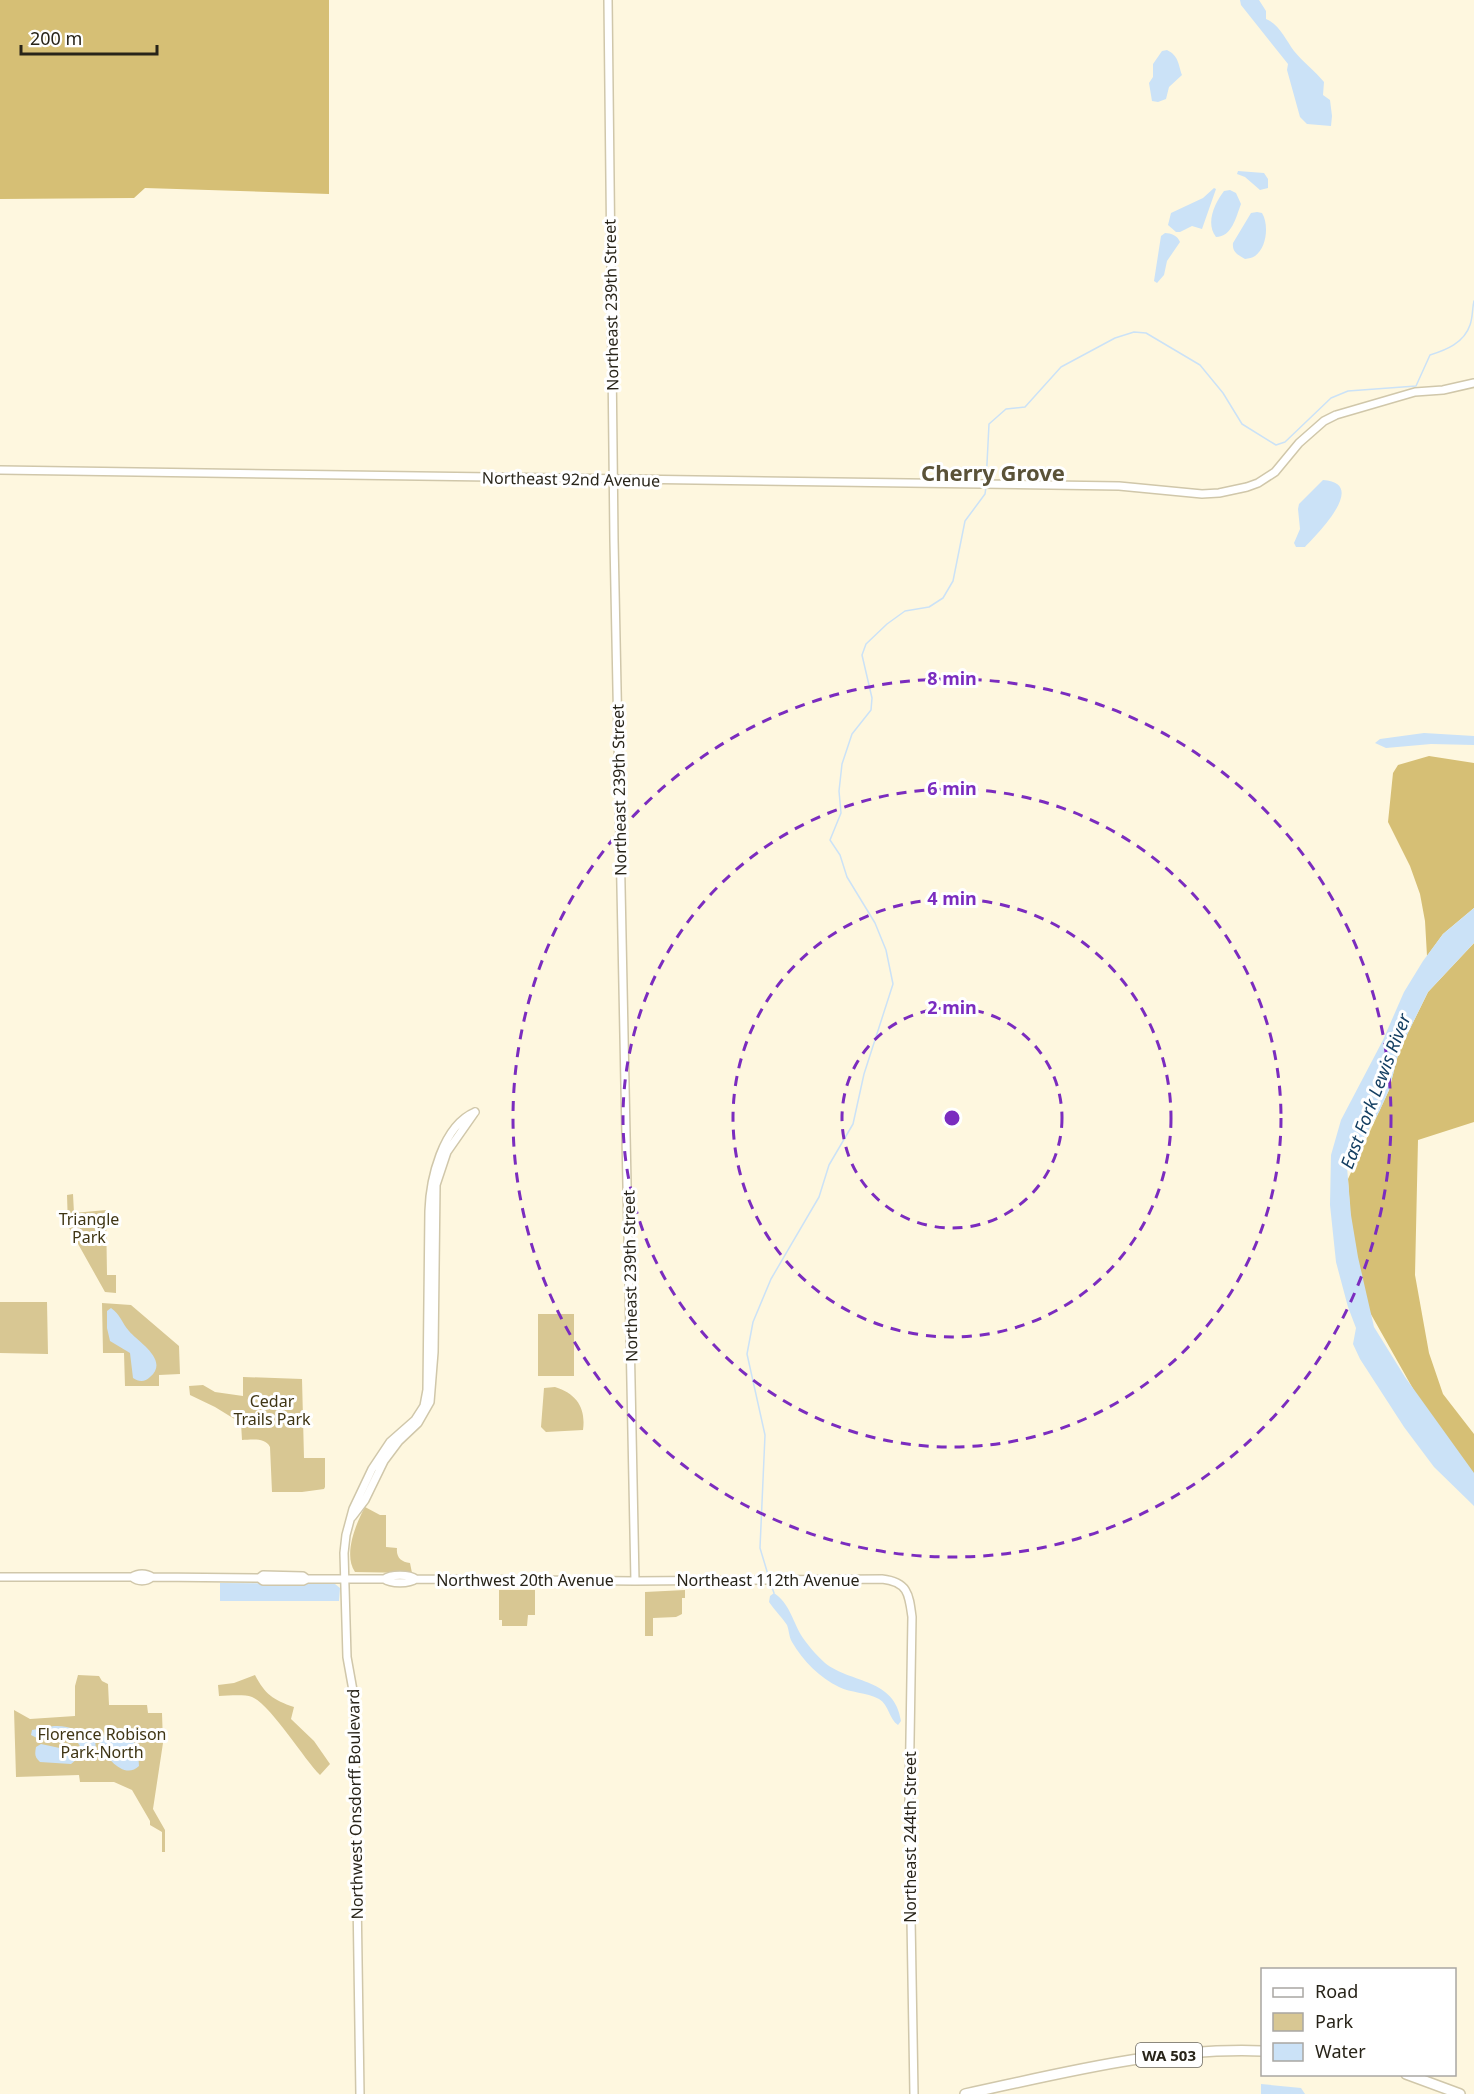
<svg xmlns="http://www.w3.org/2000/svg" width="1474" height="2094" viewBox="0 0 1474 2094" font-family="'Noto Sans',sans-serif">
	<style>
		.green { fill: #d8c793 }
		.forest { fill: #d6bf75 }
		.water { fill: #cbe2f7 }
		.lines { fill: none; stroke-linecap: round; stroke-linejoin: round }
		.stream { stroke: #cbe2f7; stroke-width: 1.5 }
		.minor-casing { stroke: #d0c7aa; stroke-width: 10 }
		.major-casing { stroke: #d0c7aa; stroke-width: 12 }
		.minor { stroke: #fff; stroke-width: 7 }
		.major { stroke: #fff; stroke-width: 9 }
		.ring { fill: none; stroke: #7b2cbf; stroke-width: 3; stroke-dasharray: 10 8 }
		.labels { text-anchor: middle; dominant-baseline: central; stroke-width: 6; stroke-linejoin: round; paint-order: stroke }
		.shield { fill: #fff; stroke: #68665e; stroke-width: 1.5 }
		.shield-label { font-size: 15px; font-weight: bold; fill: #282419 }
		.street-label { font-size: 16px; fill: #282419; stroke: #fff }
		.park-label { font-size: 16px; fill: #3f3514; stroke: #fff }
		.water-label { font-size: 18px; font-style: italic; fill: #143f62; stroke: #fff }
		.district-label { font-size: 22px; font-weight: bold; fill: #5a5238; stroke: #fff }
		.centre { fill: #7b2cbf; stroke: #fff; stroke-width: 3 }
		.ring-label { font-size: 18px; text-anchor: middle; font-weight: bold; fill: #7b2cbf; stroke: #fff; stroke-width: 6; stroke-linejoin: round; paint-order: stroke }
	</style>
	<rect width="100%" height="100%" fill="#fef7df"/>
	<path class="green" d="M 73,1194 L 74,1213 L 106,1210 L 107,1275 L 116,1275 L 116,1293 L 105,1292 L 68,1226 L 67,1195 Z
		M 0,1302 L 47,1302 L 48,1354 L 0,1353 Z
		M 102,1303 L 131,1305 L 179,1346 L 180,1374 L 159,1375 L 159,1386 L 125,1386 L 124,1353 L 103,1353 Z
		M 538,1314 L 574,1314 L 574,1376 L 538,1376 Z
		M 243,1377 L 302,1379 L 304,1458 L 325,1458 L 325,1487 L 324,1489 L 302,1492 L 272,1492 L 270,1447 C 265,1437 251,1440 242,1440 L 241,1423 L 215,1407 L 190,1395 L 189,1386 L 203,1385 L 215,1392 L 243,1396 Z
		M 555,1387 C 577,1394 586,1408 583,1430 L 546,1432 L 541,1427 L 544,1388 Z
		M 365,1507 L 380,1515 L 386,1515 L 386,1547 L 397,1548 C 396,1557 401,1562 410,1563 L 412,1573 L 355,1572 C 343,1555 356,1523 365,1507 Z
		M 499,1590 L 535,1590 L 535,1615 L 528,1615 L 527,1626 L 502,1626 L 502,1620 L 499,1620 Z
		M 685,1590 L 685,1598 L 682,1598 L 682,1614 L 676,1617 L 653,1618 L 653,1636 L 645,1636 L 645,1592 Z
		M 78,1675 L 99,1676 L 102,1681 L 108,1684 L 109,1705 L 147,1705 L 148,1713 L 162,1713 L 163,1743 L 153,1809 L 165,1830 L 165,1852 L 162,1852 L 162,1832 L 150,1825 L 150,1821 L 132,1790 L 114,1782 L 80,1782 L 79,1775 L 16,1777 L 14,1710 L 30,1719 L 75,1716 L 75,1686 Z
		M 255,1675 C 265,1694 273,1700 294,1707 L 291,1719 L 314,1741 L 330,1764 L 320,1775 C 304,1759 270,1704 252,1697 C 243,1694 228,1696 219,1696 L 218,1685 L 234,1683 Z"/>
	<path class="forest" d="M 0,0 L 329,0 L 329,194 L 145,188 L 134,198 L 0,199 Z
		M 1429,756 L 1474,763 L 1474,908 L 1443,934 L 1427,956 L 1425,921 L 1420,894 L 1410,866 L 1388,822 L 1393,773 L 1398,765 Z
		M 1474,943 L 1474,1122 L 1418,1140 L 1415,1275 L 1429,1353 L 1443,1394 L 1474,1434 L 1474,1474 L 1416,1394 L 1368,1309 L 1352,1242 L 1348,1179 L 1389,1090 L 1399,1051 L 1428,992 Z"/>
	<path class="water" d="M 1240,0 L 1259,0 L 1266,11 L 1266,19 C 1279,24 1286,40 1294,51 C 1303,62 1315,71 1324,82 L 1323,95 L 1330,100 L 1332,116 L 1331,126 L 1307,124 L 1300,117 L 1287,70 L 1288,64 L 1241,5 Z
		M 1167,50 C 1179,56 1178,64 1182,75 L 1169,87 L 1166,99 L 1158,102 L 1152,101 L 1149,83 L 1153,77 L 1153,64 L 1162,51 Z
		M 1238,171 L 1264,173 L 1268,179 L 1268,188 L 1260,190 L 1245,177 L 1237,174 Z
		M 1214,188 L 1216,189 L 1202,229 L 1192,226 L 1180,232 L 1176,232 L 1168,225 L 1171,213 L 1203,198 Z
		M 1230,190 L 1236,193 L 1241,204 C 1236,217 1232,237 1216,237 C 1205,223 1215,203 1224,191 Z
		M 1257,212 L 1262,213 C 1269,224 1267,248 1255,256 C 1252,258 1249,258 1245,259 C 1238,255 1232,252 1233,243 L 1251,213 Z
		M 1165,233 C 1171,233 1178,236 1180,242 L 1167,261 L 1164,275 L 1157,283 L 1154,281 L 1161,236 Z
		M 1323,480 C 1369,483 1317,534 1305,547 L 1296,547 L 1294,543 L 1300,529 L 1298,509 L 1299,504 Z
		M 1424,733 L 1474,736 L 1474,745 L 1431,744 L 1386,748 L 1375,743 L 1380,739 Z
		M 1474,908 L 1474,943 L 1428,992 L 1399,1051 L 1389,1090 L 1379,1112 L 1347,1167 L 1351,1215 L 1358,1257 L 1374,1327 L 1405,1377 L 1474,1473 L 1474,1506 L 1434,1467 L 1404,1427 L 1360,1359 L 1353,1344 L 1356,1328 L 1348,1307 L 1336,1262 L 1330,1205 L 1331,1155 L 1341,1120 L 1383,1040 L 1404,992 L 1423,961 L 1443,934 Z
		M 111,1308 C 120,1314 122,1323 129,1331 C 138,1342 170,1360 150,1377 C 145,1382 139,1382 133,1378 L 130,1353 L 110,1341 L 107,1328 L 107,1311 Z
		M 220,1583 L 335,1584 L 340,1588 L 339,1601 L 220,1601 Z
		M 774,1593 C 789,1603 792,1619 801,1635 C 806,1643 817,1656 825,1663 C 852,1684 895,1678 901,1721 L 898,1725 C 889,1719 889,1705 879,1699 C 866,1692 851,1693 839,1687 C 820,1678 803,1661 792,1642 C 789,1637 789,1630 787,1625 C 782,1617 774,1610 769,1602 L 770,1596 Z
		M 54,1726 C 67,1725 84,1731 95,1739 L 96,1750 C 85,1763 83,1750 78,1743 C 61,1743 64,1727 41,1740 L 31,1735 L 32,1730 Z
		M 117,1728 C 133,1729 139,1752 139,1766 C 125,1780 107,1759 100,1745 C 100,1736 109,1730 117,1728 Z
		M 41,1744 L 69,1750 L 77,1755 L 77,1759 L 71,1764 L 40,1762 C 34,1757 35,1753 36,1747 Z
		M 1261,2084 L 1301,2088 L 1305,2094 L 1261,2094 Z"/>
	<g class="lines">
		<path class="stream" d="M 986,483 L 989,424 L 1006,409 L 1025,407 L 1061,367 L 1115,338 L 1134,332 L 1146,333 L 1200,365 L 1223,393 L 1242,424 L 1276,445 L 1285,442 L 1331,398 L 1348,391 L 1416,386 L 1430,355 C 1446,350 1464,343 1470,325 C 1473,317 1472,309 1474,301
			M 769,1578 L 760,1548 L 765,1435 L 747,1354 L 753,1322 L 771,1279 L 819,1197 L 829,1165 L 853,1124 L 864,1074 L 893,984 L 886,950 L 875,923 L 847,877 L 840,855 L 830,840 L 841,813 L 839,791 L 842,764 L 852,734 L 871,710 L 872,698 L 862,655 L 866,644 L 887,624 L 905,611 L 929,607 L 943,598 L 953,581 L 965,521 L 985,494 L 986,487
			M 770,1582 L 774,1593"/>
		<g class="minor-casing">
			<path id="minor" d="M 608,0 L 614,540 L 635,1581
				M 0,470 L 1119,486 L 1202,494 L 1219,493 L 1247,487 L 1258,483 L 1275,472 L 1299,443 L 1324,421 L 1336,415 L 1415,392 L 1443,390 L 1474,383
				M 352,1517 L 365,1500 L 384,1461 L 399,1441 L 418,1423 L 430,1402 L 434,1352 L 436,1185 L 447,1152 L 475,1112
				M 0,1577 L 132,1577 C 138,1582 146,1582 152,1577 L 259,1578 L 263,1581 L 303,1581 L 307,1579 L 384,1579 C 391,1574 409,1574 416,1579
				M 132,1577 C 138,1573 146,1573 152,1577
				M 259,1578 L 263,1575 L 303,1576 L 307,1579
				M 384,1579 C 391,1584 409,1584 416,1579 L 635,1581 L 882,1579 C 908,1582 909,1594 912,1617 L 909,1801 L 914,2094
				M 360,2094 L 354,1696 L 347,1657 L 344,1553 L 346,1535 L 353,1509 L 372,1469 L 390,1442 L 415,1420 L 424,1406 L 427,1390 L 429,1211 C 430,1180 442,1126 475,1112"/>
		</g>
		<g class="major-casing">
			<path id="major" d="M 1406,2074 L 1460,2094
				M 965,2094 C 1063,2073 1162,2047 1262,2051"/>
		</g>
		<use href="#minor" class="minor"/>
		<use href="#major" class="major"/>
	</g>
	<g class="ring">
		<circle cx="952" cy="1118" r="110"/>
		<circle cx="952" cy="1118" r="219"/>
		<circle cx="952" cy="1118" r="329"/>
		<circle cx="952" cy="1118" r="439"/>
	</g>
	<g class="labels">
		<rect class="shield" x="1136" y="2043" width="66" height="24" rx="4.5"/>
		<g class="shield-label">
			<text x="1169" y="2055">WA 503</text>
		</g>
		<g class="street-label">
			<text transform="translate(611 305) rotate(-91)">Northeast 239th Street</text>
			<text transform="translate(571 479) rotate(1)">Northeast 92nd Avenue</text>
			<text transform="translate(619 790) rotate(-91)">Northeast 239th Street</text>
			<text transform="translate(630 1276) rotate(-91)">Northeast 239th Street</text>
			<text x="525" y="1580">Northwest 20th Avenue</text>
			<text x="768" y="1580">Northeast 112th Avenue</text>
			<text transform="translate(355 1804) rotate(-91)">Northwest Onsdorff Boulevard</text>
			<text transform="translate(910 1837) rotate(-90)">Northeast 244th Street</text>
		</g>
		<g class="park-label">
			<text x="89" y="1219">Triangle<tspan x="89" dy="18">Park</tspan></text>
			<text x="272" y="1401">Cedar<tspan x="272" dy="18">Trails Park</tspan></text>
			<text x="102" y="1734">Florence Robison<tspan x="102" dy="18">Park-North</tspan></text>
		</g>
		<g class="water-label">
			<text transform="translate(1375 1091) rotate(-69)">East Fork Lewis River</text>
		</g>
		<g class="district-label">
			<text x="993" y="472">Cherry Grove</text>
		</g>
	</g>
	<circle cx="952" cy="1118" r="9" class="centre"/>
	<g class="ring-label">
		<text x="952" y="685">8 min</text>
		<text x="952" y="795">6 min</text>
		<text x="952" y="905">4 min</text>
		<text x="952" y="1014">2 min</text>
	</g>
	<rect x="1261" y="1968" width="195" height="108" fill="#ffffff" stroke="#a9a7a3" stroke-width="1.5"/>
	<rect x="1273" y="1988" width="30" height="9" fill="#ffffff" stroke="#a9a7a3" stroke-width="1.5"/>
	<text x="1315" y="1998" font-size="18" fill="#282419">Road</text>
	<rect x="1273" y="2013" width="30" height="18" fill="#d8c793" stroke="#a9a7a3" stroke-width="1.5"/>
	<text x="1315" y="2028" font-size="18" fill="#282419">Park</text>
	<rect x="1273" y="2043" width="30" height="18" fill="#cbe2f7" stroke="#a9a7a3" stroke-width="1.5"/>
	<text x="1315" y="2058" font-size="18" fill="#282419">Water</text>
	<path d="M21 45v9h136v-9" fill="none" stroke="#282419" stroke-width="3"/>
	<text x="30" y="45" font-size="18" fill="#282419" stroke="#ffffff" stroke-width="4.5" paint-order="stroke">200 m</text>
</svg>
